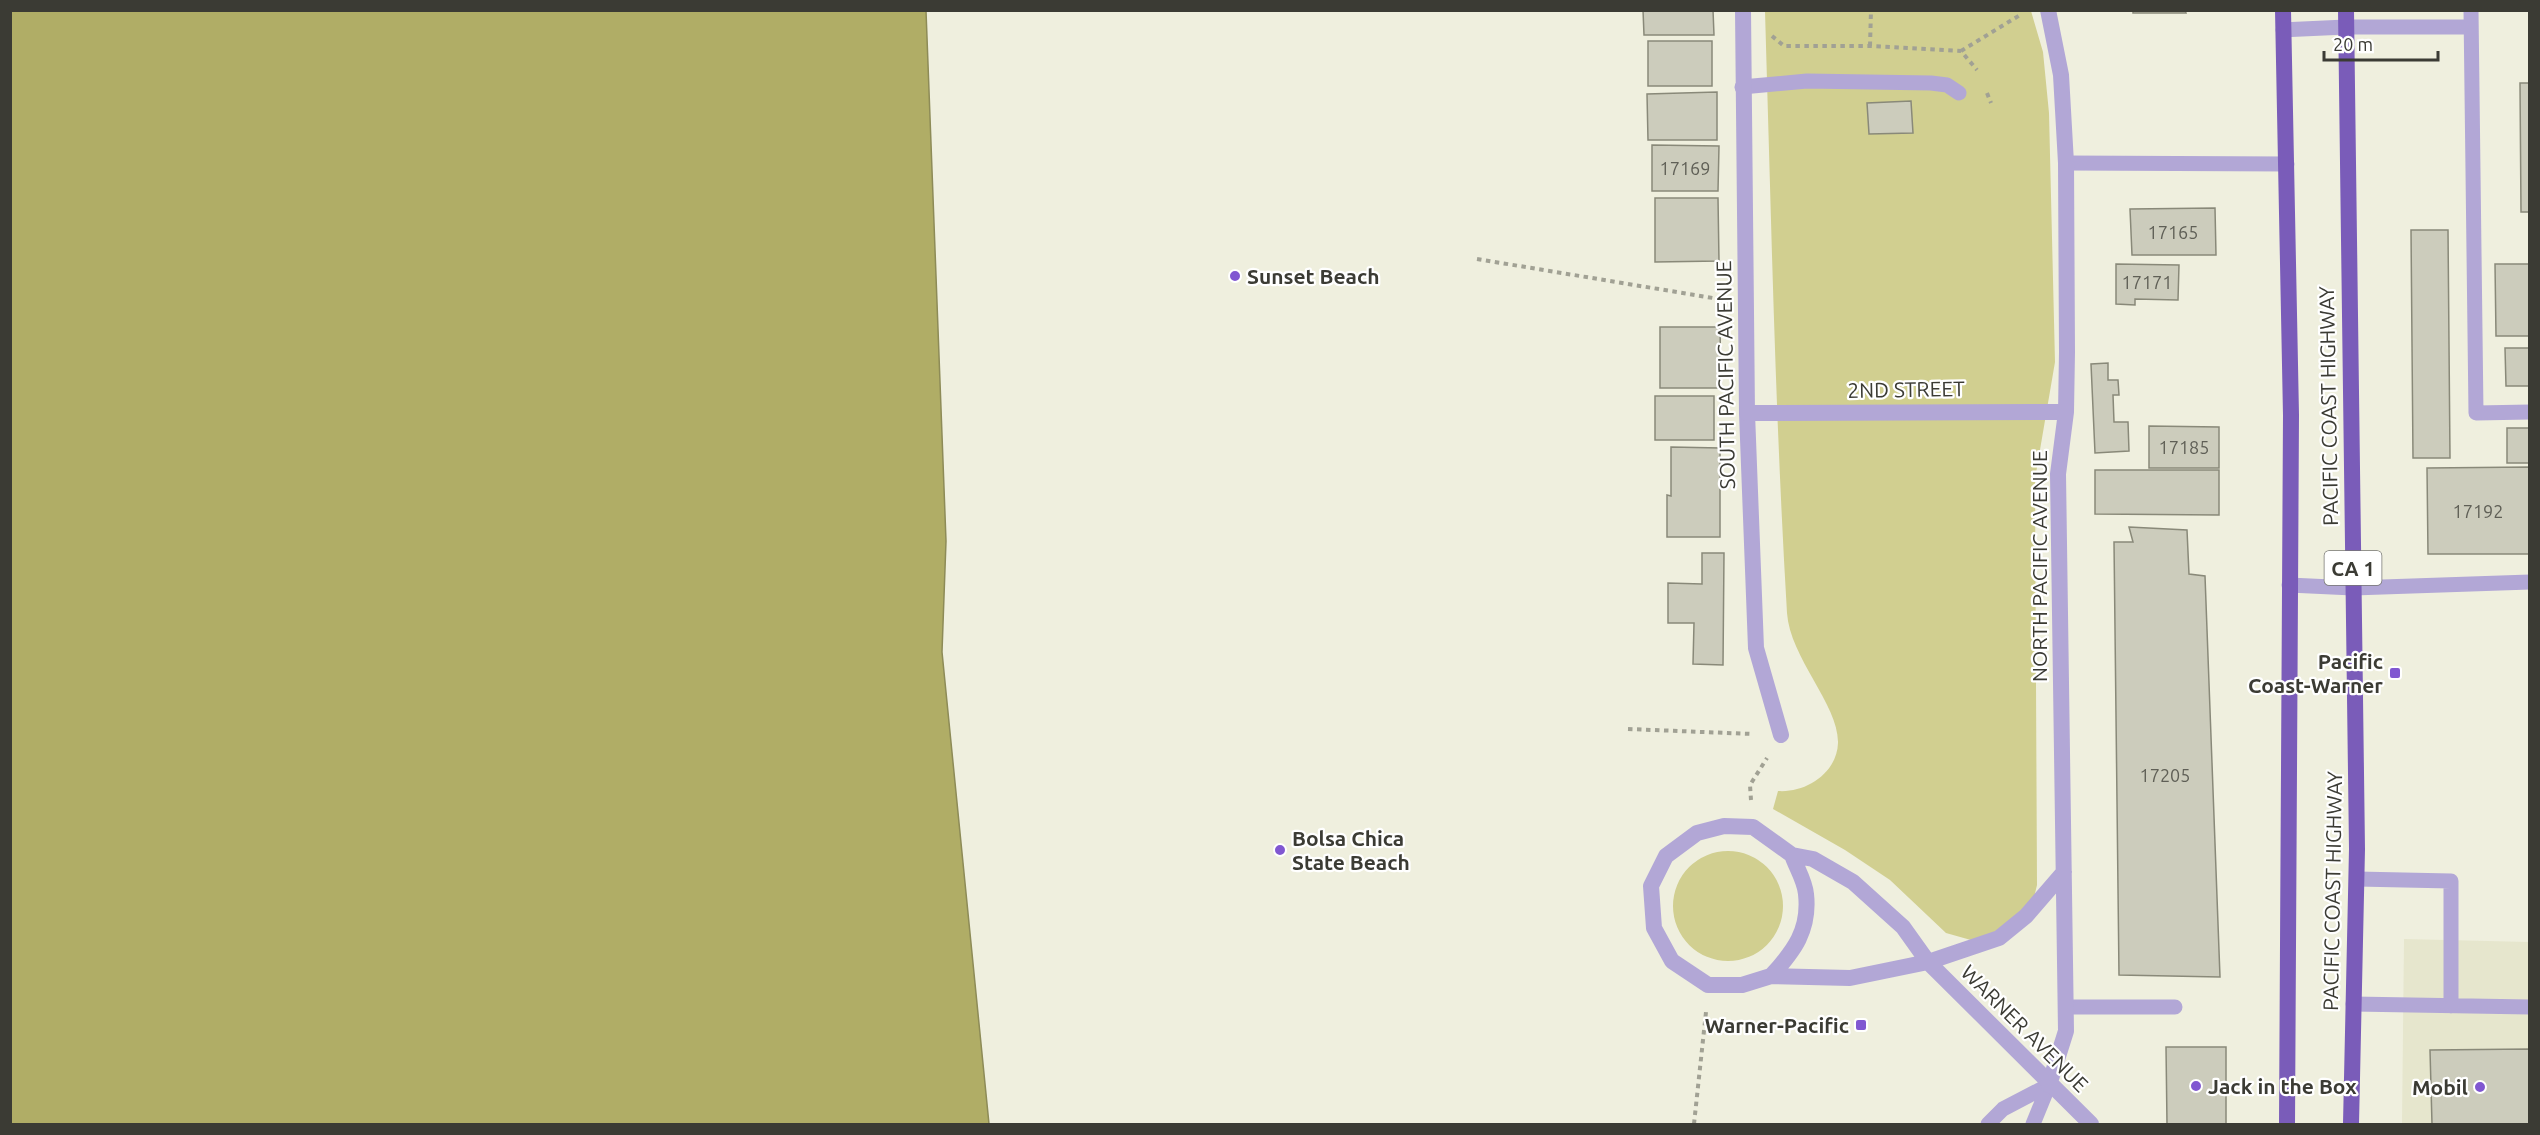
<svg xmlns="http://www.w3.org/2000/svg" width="2540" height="1135" viewBox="0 0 2540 1135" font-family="Ubuntu,sans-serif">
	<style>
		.built { fill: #e6e6cd }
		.green { fill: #d1cf90 }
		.water { fill: #b0ad66; stroke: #8d8b57; stroke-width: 1.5 }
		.building { fill: #ccccbc; stroke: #898979; stroke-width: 1.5 }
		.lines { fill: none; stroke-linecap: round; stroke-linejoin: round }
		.path { stroke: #a1a194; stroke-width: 4; stroke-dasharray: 4.5 4.5; stroke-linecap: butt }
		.service { stroke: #b2a7d6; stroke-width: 15 }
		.minor { stroke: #b2a7d6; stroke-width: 16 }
		.tertiary { stroke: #b2a7d6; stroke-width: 16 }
		.trunk { stroke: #7a5cb9; stroke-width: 16 }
		.poi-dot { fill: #8057d1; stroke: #fff; stroke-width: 2 }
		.labels { text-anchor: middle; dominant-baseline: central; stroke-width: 4.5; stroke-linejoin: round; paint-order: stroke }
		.number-label { font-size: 18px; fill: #5f5f56 }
		.shield { fill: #fff; stroke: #767671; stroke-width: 1.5 }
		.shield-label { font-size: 20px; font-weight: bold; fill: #3b3b34 }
		.poi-label { font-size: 21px; font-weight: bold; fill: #3b3b34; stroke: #fff; text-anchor: start }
		.street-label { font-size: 21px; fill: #3b3b34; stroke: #fff }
	</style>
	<rect width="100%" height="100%" fill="#efefde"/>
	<path class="built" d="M 2404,939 L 2529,942 L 2529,1124 L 2402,1124 Z"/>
	<path class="green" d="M 1765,11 L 2031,11 L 2043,52 L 2049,113 L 2055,362 L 2035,479 L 2037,885 L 2030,914 L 1978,942 L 1946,933 L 1890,880 L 1845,850 L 1773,809 L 1778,791 C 1806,793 1837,773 1838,743 C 1839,705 1790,658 1787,613 C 1775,412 1771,211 1765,11 Z
		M1673 906a55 55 0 1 1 110 0a55 55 0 1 1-110 0Z"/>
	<path class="water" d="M 10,11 L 926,11 L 946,541 L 942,652 L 989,1124 L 11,1124 Z"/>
	<path class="building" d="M 1643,10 L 1713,10 L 1714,35 L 1644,35 Z
		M 2133,10 L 2185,10 L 2186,13 L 2133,13 Z
		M 1648,41 L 1712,41 L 1712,86 L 1648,86 Z
		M 2520,83 L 2530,83 L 2530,212 L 2521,212 Z
		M 1717,92 L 1717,140 L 1648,140 L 1647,94 Z
		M 1911,101 L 1913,133 L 1869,134 L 1867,103 Z
		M 1652,145 L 1719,146 L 1718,191 L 1652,191 Z
		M 1655,198 L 1718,198 L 1719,261 L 1655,262 Z
		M 2215,208 L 2216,255 L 2132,255 L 2130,209 Z
		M 2411,230 L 2448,230 L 2450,458 L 2413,458 Z
		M 2116,264 L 2179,265 L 2178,300 L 2135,299 L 2135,305 L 2116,304 Z
		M 2495,264 L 2530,264 L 2530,336 L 2496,336 Z
		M 1660,327 L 1720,327 L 1721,388 L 1660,388 Z
		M 2505,348 L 2530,348 L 2530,386 L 2506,386 Z
		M 2108,363 L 2108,380 L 2118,380 L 2119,395 L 2113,395 L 2114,422 L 2128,422 L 2129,451 L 2095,453 L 2091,364 Z
		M 1655,396 L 1714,396 L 1714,440 L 1655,440 Z
		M 2149,426 L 2219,427 L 2219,468 L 2149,468 Z
		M 2507,428 L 2530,428 L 2530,463 L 2507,463 Z
		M 1671,447 L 1720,448 L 1720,537 L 1667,537 L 1667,495 L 1671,496 Z
		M 2530,467 L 2530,554 L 2428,554 L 2427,468 Z
		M 2095,470 L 2219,470 L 2219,515 L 2095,514 Z
		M 2129,527 L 2187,530 L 2189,574 L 2205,576 L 2220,977 L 2119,975 L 2114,542 L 2133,542 Z
		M 1702,553 L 1724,553 L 1723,665 L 1693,664 L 1694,623 L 1668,623 L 1668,583 L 1702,584 Z
		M 2166,1047 L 2226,1047 L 2226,1124 L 2167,1124 Z
		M 2530,1049 L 2530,1124 L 2432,1124 L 2430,1050 Z"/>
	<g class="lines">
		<path class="path" d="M 1772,36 L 1784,46 L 1870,46 L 1961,51 L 1977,70
			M 1870,46 L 1871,10
			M 1961,51 L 2020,15
			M 1987,93 L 1991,103
			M 1477,259 L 1719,299
			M 1628,729 L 1753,734
			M 1751,800 L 1750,785 L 1767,758
			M 1694,1124 L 1706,1012"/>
		<path class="service" d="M 2471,10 L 2476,413 L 2530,412
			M 2283,30 L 2346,27 L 2471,27
			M 1742,87 L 1807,81 L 1931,83 L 1947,85 L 1959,93
			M 2066,163 L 2287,164
			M 2289,585 L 2353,588 L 2530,582
			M 2357,879 L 2451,881 L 2451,1006
			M 2353,1004 L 2530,1007
			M 2066,1007 L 2175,1007
			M 1988,1124 L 2003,1109 L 2049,1085
			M 2033,1124 L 2049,1085"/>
		<path class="minor" d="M 1747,413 L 1756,648 L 1781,735"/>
		<path class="tertiary" d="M 1743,10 L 1747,413 L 2066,412
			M 2048,10 L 2061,75 L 2066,163 L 2067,352 L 2066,412 L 2058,474 L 2066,1031 L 2049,1085
			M 2064,872 L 2026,916 L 1999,938 L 1928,962 L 1850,978 L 1771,976 L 1742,985 L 1708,985 L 1672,961 L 1654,928 L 1651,886 L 1666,856 L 1697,833 L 1724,826 L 1753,827 L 1792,855 L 1813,859 L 1853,882 L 1903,927 L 1928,962 L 2091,1124
			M 1771,976 C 1794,951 1810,930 1806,894 C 1805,881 1796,867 1792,855"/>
		<path class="trunk" d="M 2283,10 L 2291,415 L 2287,1124
			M 2346,10 L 2357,849 L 2351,1124"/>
	</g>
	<g class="poi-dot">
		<circle cx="1235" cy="276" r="6"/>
		<rect x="2389" y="667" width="12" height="12" rx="3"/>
		<circle cx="1280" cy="850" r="6"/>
		<rect x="1855" y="1019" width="12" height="12" rx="3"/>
		<circle cx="2196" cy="1086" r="6"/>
		<circle cx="2480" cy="1087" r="6"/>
	</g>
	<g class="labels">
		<g class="number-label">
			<text x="1685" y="168">17169</text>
			<text x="2173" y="232">17165</text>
			<text x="2147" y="282">17171</text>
			<text x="2184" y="447">17185</text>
			<text x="2478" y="511">17192</text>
			<text x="2165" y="775">17205</text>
		</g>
		<rect class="shield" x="2324.5" y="551" width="57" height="34" rx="4.5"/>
		<g class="shield-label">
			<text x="2353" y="568">CA 1</text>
		</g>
		<g class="poi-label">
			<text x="1247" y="276">Sunset Beach</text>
			<text x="2383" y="661" text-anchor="end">Pacific<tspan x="2383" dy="24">Coast-Warner</tspan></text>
			<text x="1292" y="838">Bolsa Chica<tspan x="1292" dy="24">State Beach</tspan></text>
			<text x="1849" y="1025" text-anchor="end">Warner-Pacific</text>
			<text x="2208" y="1086">Jack in the Box</text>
			<text x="2468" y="1087" text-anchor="end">Mobil</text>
		</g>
		<g class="street-label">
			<text transform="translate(1725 375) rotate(-91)">SOUTH PACIFIC AVENUE</text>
			<text transform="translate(1906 389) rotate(-1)">2ND STREET</text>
			<text transform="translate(2328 406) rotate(-91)">PACIFIC COAST HIGHWAY</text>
			<text transform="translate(2039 566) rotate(-90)">NORTH PACIFIC AVENUE</text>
			<text transform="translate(2332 891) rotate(-89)">PACIFIC COAST HIGHWAY</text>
			<text transform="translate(2025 1028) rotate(45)">WARNER AVENUE</text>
		</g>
	</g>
	<rect width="2540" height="1135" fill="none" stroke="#3b3b34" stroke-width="24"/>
	<path d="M2324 51v9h114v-9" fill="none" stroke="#3b3b34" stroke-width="3"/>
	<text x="2333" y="51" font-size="18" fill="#3b3b34" stroke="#ffffff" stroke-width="4.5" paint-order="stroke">20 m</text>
</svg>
